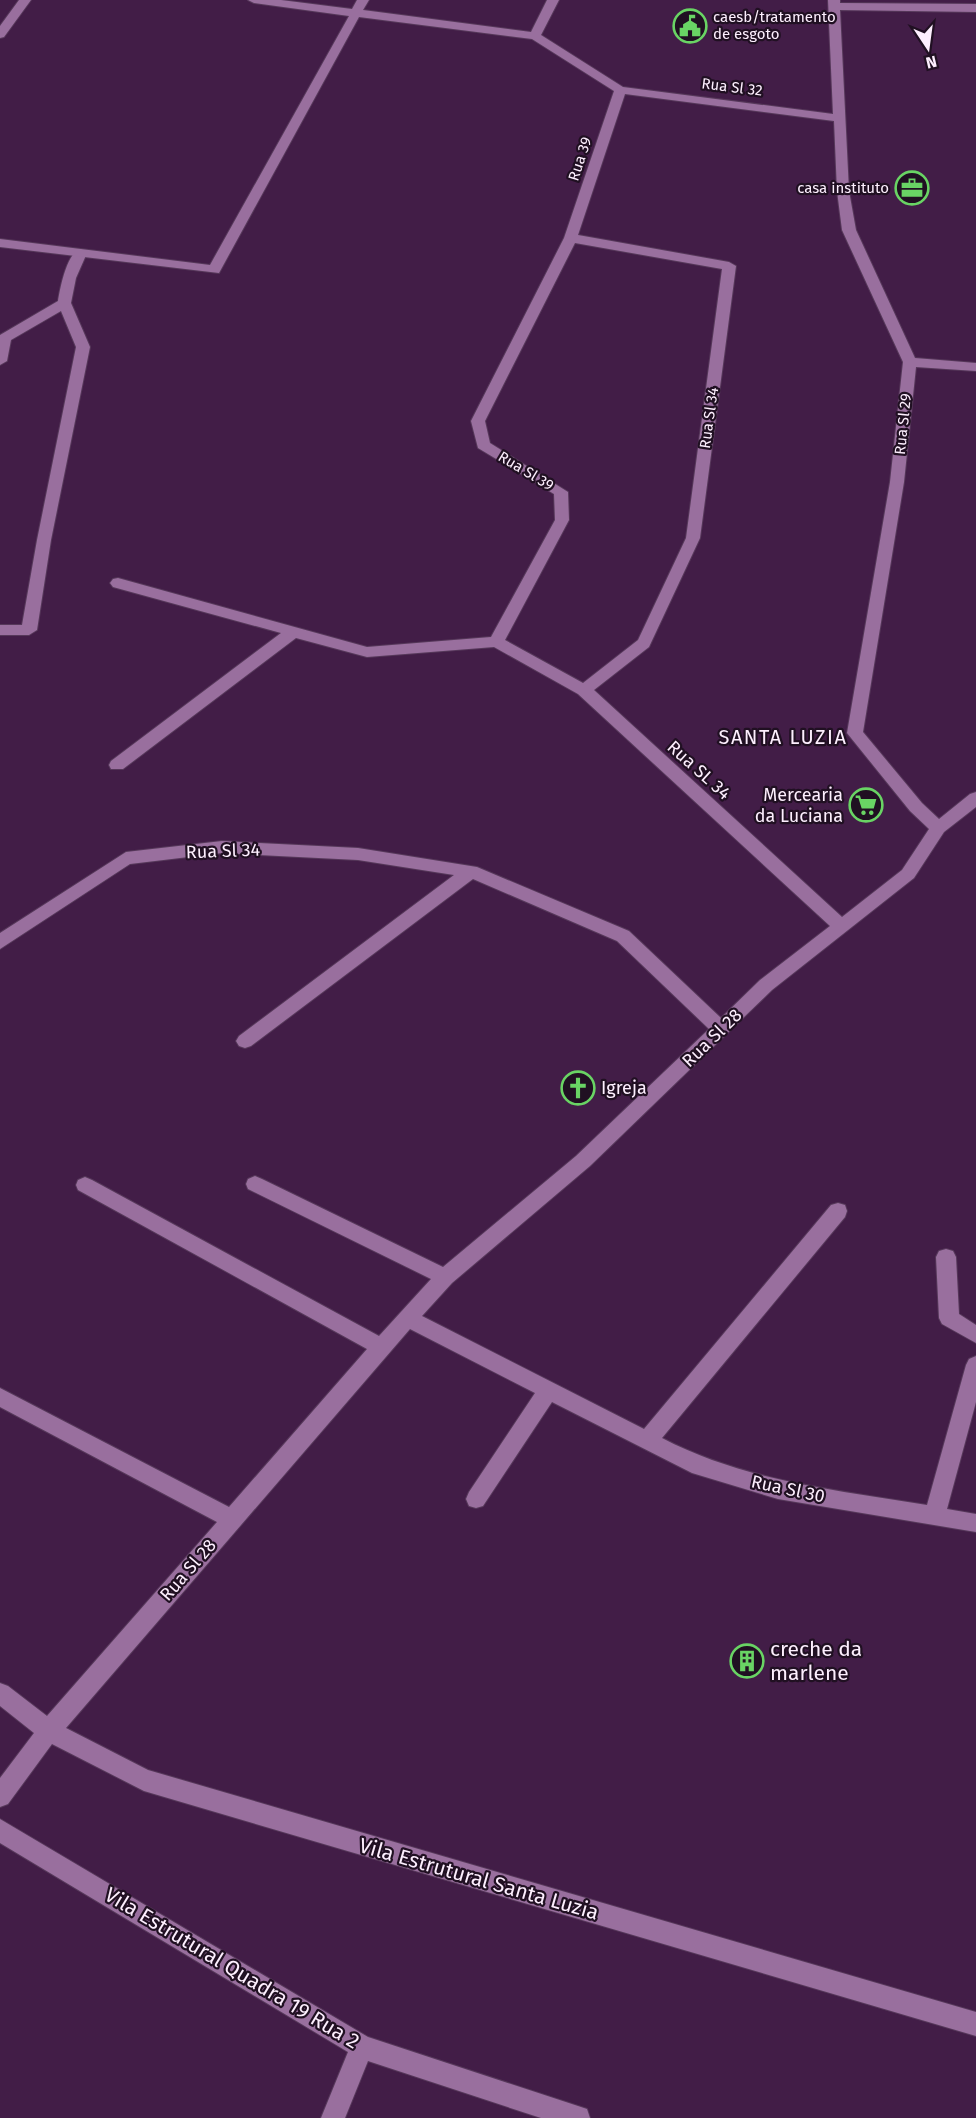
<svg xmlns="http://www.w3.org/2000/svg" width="976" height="2118" viewBox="0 0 976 2118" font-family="'Fira Sans',sans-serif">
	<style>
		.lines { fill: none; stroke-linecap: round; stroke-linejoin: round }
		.lane-casing { stroke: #56385a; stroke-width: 2 }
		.street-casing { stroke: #56385a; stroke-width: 2 }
		.lane { fill: #996f9e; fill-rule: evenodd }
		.street { fill: #996f9e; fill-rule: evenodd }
		.labels { text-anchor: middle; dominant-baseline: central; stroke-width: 4.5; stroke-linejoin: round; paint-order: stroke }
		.far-poi-label { font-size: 15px; fill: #fdeffe; stroke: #201022; text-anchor: start }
		.far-street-label { font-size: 15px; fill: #fdeffe; stroke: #201022 }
		.street-label { font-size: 18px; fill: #fdeffe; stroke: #201022 }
		.poi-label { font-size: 18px; fill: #fdeffe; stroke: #201022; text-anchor: end }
		.neighbourhood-label { font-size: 20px; letter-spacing: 1.5px; fill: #fdeffe; stroke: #201022 }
		.near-poi-label { font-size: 21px; fill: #fdeffe; stroke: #201022; text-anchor: start }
		.near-street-label { font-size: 21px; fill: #fdeffe; stroke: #201022 }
	</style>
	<rect width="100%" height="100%" fill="#421d47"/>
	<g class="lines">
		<g class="lane-casing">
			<path id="lane" d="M 80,249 L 87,253 L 76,278 L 71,303 L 90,347 L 51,540 L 37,630 L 29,635 L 0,635 L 0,625 L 22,625 L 37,540 L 76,347 L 61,311 L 11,340 L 7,361 L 0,365 L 0,335 L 58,301 C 60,288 67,253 80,249 Z"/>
		</g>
		<g class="street-casing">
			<path id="street" d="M 19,0 L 31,0 L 4,37 L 0,38 L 0,26 Z
				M 248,0 L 281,0 L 352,9 L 357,0 L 369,0 L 363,10 L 531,32 L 547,0 L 559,0 L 541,35 L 623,87 L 833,114 L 828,0 L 840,0 L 840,3 L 976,4 L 976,12 L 840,10 L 849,191 L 856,230 L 915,358 L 976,363 L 976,371 L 916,367 L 904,482 L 863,732 L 922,803 L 939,819 L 970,794 L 976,792 L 976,807 L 944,832 L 914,878 L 772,990 L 590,1166 L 452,1283 L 422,1316 L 644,1429 L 831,1205 L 838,1203 L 845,1205 L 847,1211 L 845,1217 L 662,1438 C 744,1481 837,1490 927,1505 L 966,1365 L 969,1359 L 976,1356 L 976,1402 L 947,1509 L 976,1514 L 976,1532 L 778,1499 L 692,1473 L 552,1402 L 483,1506 L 476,1508 L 469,1506 L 466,1499 L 469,1492 L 535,1393 L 410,1329 L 66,1728 L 148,1770 L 976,2012 L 976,2036 L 144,1791 L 52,1744 L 8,1804 L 0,1807 L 0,1778 L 34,1733 L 0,1706 L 0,1683 L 8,1686 L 47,1716 L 217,1522 L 0,1407 L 0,1388 L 229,1507 L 367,1349 L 78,1190 L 76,1185 L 78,1180 L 85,1177 L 92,1180 L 379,1336 L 431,1279 L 248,1189 L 246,1184 L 248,1179 L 255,1176 L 262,1179 L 443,1267 L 576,1156 L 709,1029 L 617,941 L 473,879 L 251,1046 L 245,1048 L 239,1046 L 236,1041 L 239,1036 L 454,875 L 358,860 L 222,853 L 130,864 L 0,949 L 0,933 L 126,852 L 222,841 L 358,848 L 477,867 L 629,931 L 721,1018 L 760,980 L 830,926 L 578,694 L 494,647 L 367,657 L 296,638 L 123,769 L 111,769 L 109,765 L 111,761 L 281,633 L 113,587 L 110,583 L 113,579 L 118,578 L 367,647 L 491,637 L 555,520 L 554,494 L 478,448 L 471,421 L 564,238 L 614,91 L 532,39 L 359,17 L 219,273 L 0,247 L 0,239 L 210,265 L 349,16 L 254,3 ZM 625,94 L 834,121 L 837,191 L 842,230 L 903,362 L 890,482 L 847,733 L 910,811 L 929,829 L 902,870 L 842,917 L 594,690 L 649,647 L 700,538 L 736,266 L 729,262 L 578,235 ZM 575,243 L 722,269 L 686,538 L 638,640 L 583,683 L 505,640 L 569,520 L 568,492 L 490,443 L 485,421 Z
				M 946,1249 L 953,1251 L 956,1257 L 959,1314 L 976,1325 L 976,1343 L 942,1324 L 939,1318 L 936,1257 L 939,1251 Z
				M 0,1819 L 368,2037 L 578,2106 L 587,2109 L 590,2118 L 541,2118 L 368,2061 L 345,2118 L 321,2118 L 348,2052 L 0,1843 Z"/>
		</g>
		<use href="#lane" class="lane"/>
		<use href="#street" class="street"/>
	</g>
	<defs>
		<g id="civic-ring" transform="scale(1.725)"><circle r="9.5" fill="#201022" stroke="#69d464" stroke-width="1.5"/><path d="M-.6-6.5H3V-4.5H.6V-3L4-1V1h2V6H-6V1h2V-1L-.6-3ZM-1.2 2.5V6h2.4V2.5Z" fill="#69d464"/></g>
		<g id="office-ring" transform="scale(1.725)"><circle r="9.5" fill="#201022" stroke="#69d464" stroke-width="1.5"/><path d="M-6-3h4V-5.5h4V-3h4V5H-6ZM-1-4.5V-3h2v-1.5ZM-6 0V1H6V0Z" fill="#69d464"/></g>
		<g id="supermarket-ring" transform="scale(1.725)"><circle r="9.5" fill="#201022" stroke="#69d464" stroke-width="1.5"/><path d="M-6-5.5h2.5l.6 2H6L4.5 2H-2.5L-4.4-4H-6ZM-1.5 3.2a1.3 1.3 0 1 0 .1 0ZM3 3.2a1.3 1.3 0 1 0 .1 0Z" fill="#69d464"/></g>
		<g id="church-ring" transform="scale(1.725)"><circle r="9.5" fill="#201022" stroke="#69d464" stroke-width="1.5"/><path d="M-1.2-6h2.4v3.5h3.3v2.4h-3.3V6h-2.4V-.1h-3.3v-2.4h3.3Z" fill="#69d464"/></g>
		<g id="building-ring" transform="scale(1.725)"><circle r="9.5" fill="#201022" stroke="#69d464" stroke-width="1.5"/><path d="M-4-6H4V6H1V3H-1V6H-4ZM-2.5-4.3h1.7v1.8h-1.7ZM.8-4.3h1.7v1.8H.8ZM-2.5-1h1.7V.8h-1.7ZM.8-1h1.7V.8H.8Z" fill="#69d464"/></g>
	</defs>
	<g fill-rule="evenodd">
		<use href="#civic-ring" x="690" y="26"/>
		<use href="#office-ring" x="912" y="188"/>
		<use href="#supermarket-ring" x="866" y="805"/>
		<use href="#church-ring" x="578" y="1088"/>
		<use href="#building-ring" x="747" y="1661"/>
	</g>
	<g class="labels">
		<g class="far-poi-label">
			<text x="713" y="17">caesb/tratamento<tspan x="713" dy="17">de esgoto</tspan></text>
			<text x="889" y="188" text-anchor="end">casa instituto</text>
		</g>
		<g class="far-street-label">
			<text transform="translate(732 87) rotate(7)">Rua Sl 32</text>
			<text transform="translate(580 159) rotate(-72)">Rua 39</text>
			<text transform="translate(709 418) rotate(-82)">Rua Sl 34</text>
			<text transform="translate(903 424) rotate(-84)">Rua Sl 29</text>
			<text transform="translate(526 471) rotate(31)">Rua Sl 39</text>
		</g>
		<g class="street-label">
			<text transform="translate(699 770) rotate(42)">Rua SL 34</text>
			<text transform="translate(223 851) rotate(-2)">Rua Sl 34</text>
			<text transform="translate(712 1038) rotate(-44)">Rua Sl 28</text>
			<text transform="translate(788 1489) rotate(12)">Rua Sl 30</text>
			<text transform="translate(188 1570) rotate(-49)">Rua Sl 28</text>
		</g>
		<g class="poi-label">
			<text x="843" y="795">Mercearia<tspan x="843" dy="21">da Luciana</tspan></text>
			<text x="601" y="1088" text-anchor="start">Igreja</text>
		</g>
		<g class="neighbourhood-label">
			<text x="783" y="737">SANTA LUZIA</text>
		</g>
		<g class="near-poi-label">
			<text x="770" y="1649">creche da<tspan x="770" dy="24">marlene</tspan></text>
		</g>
		<g class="near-street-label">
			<text transform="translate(479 1879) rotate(16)">Vila Estrutural Santa Luzia</text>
			<text transform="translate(232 1968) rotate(31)">Vila Estrutural Quadra 19 Rua 2</text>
		</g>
	</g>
	<g transform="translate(928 48) rotate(167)" stroke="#201022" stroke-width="4.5" paint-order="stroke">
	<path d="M0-4.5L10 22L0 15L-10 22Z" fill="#fdeffe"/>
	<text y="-9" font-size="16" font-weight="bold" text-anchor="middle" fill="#fdeffe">N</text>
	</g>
</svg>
